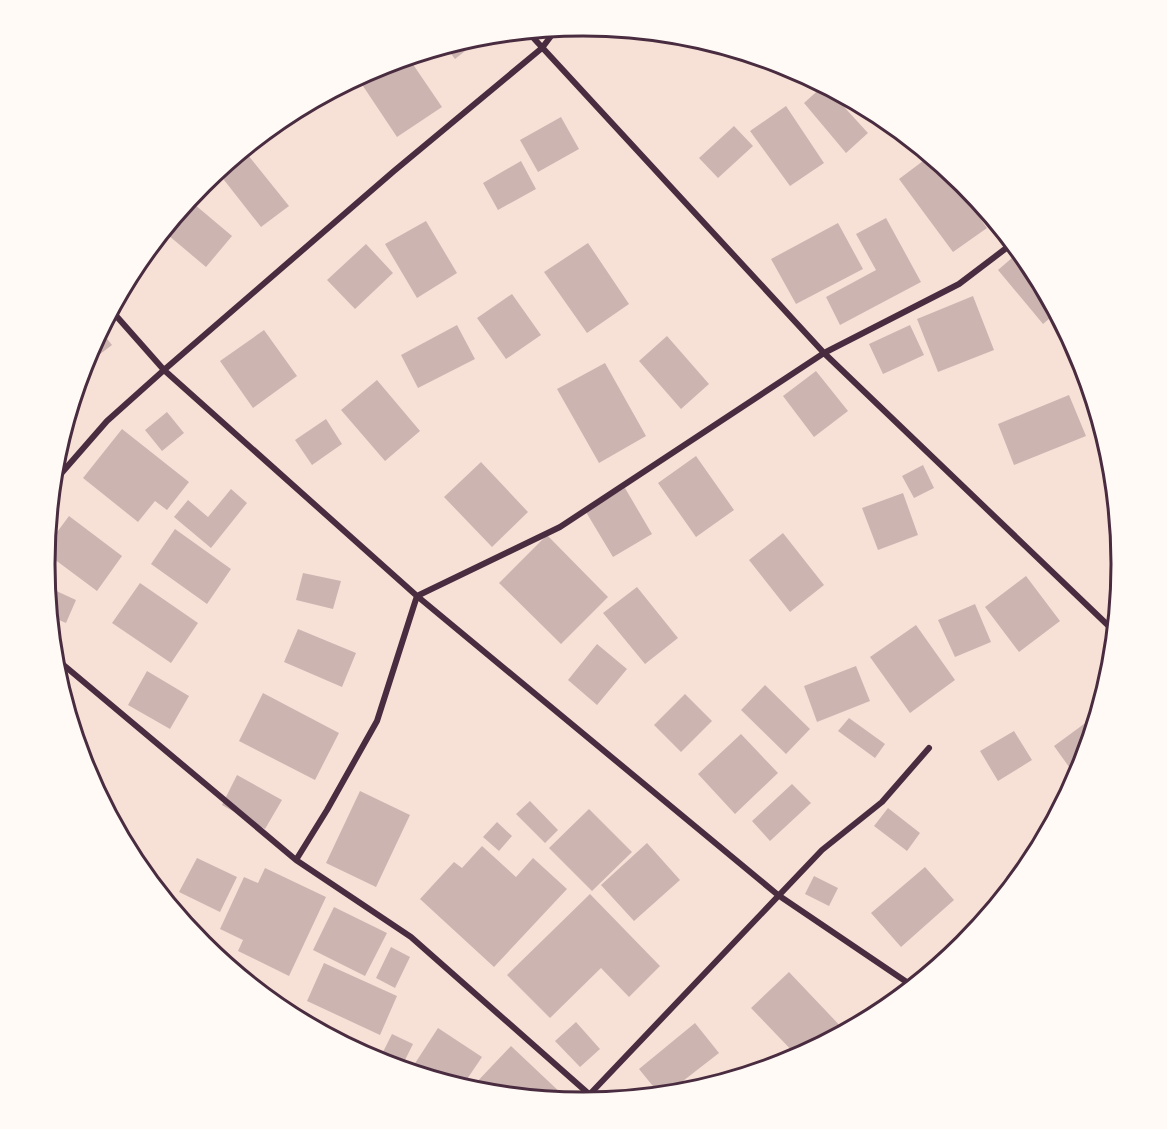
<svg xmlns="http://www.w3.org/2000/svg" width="1167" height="1129" viewBox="0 0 1167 1129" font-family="'PT Sans',sans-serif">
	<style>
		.building { fill: #ccb4b1 }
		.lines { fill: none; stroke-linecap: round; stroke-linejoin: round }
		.minor { stroke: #4a2c40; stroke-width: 6 }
		.rim { fill: none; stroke: #4a2c40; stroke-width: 3 }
	</style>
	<rect width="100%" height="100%" fill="#f7e1d7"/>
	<path class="building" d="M 477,36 L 479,40 L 455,59 L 445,46 Z
		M 408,57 L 442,107 L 397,137 L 357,77 L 378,66 Z
		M 824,85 L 868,133 L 846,153 L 804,103 Z
		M 786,106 L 824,163 L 790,186 L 750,131 Z
		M 561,117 L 579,149 L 538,172 L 520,140 Z
		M 734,126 L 753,146 L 718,178 L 699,158 Z
		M 244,150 L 289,206 L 261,227 L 217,171 Z
		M 931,155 L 941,164 L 987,228 L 953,252 L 899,179 Z
		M 521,161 L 536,189 L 498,210 L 483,183 Z
		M 194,204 L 232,236 L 206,267 L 168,235 Z
		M 886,218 L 921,282 L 840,325 L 826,297 L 876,270 L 856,234 Z
		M 426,221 L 457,273 L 417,298 L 385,244 Z
		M 838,223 L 863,269 L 796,304 L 771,259 Z
		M 588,243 L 629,304 L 587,333 L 544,272 Z
		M 366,244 L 393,273 L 355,309 L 327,280 Z
		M 1020,251 L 1032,265 L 1057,312 L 1043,324 L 998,270 Z
		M 512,294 L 541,335 L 506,359 L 477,318 Z
		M 973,296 L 994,350 L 938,372 L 917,319 Z
		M 457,325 L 475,359 L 418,388 L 401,355 Z
		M 910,325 L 924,355 L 883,374 L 869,344 Z
		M 100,330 L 112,345 L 83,367 L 86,358 Z
		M 264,330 L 297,376 L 253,408 L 220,361 Z
		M 667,336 L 709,384 L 681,409 L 639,361 Z
		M 605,363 L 646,436 L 599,463 L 557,389 Z
		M 816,371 L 848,411 L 814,437 L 783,396 Z
		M 377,380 L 420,431 L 385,461 L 341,410 Z
		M 1069,395 L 1086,436 L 1014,465 L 998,424 Z
		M 167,412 L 184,433 L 162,451 L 145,430 Z
		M 326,419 L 342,444 L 312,465 L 295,440 Z
		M 122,429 L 189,482 L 167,510 L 155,501 L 138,522 L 83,478 Z
		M 696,456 L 734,510 L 696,537 L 658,483 Z
		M 481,462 L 528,512 L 492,547 L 444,497 Z
		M 923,465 L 934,488 L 914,498 L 902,476 Z
		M 625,488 L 652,534 L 613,557 L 586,512 Z
		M 231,489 L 247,503 L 211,548 L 174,517 L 188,500 L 208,517 Z
		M 903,493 L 918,535 L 878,550 L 862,508 Z
		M 69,516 L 122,556 L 97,591 L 46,553 L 46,547 Z
		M 175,529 L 231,569 L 207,604 L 151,564 Z
		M 783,533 L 824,585 L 790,612 L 749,560 Z
		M 547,535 L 608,597 L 561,644 L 499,583 Z
		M 303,573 L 341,581 L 333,609 L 296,600 Z
		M 1026,576 L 1060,621 L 1019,652 L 985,607 Z
		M 140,583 L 198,623 L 171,663 L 112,623 Z
		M 637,587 L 678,638 L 645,664 L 603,613 Z
		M 52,589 L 76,600 L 66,623 L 50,616 L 48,598 Z
		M 975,604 L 991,642 L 955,657 L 938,620 Z
		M 916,625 L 955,680 L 910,713 L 870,657 Z
		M 298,629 L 356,653 L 342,687 L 284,662 Z
		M 597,644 L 627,669 L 597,705 L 568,680 Z
		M 856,666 L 870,701 L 817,722 L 804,686 Z
		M 147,671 L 189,696 L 170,729 L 128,705 Z
		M 765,685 L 810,729 L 786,754 L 741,710 Z
		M 263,693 L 339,733 L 315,780 L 239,741 Z
		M 685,694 L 712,721 L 681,752 L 654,725 Z
		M 1099,713 L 1081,771 L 1077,778 L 1054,746 Z
		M 849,718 L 885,744 L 875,758 L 838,731 Z
		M 1014,731 L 1032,760 L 998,781 L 980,751 Z
		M 741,734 L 778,773 L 735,814 L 698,774 Z
		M 237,775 L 282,800 L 265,829 L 222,805 Z
		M 792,784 L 811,803 L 770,841 L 752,821 Z
		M 360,791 L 410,815 L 376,887 L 326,863 Z
		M 530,801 L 558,830 L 545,843 L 516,814 Z
		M 888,808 L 920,833 L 907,851 L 874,826 Z
		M 589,809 L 632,852 L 592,891 L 549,848 Z
		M 497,822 L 512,836 L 499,851 L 483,837 Z
		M 1037,842 L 1042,845 L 1031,864 L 1015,885 L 1006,877 Z
		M 647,843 L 680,880 L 634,921 L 601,885 Z
		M 482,846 L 516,877 L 533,858 L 567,889 L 494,967 L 420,899 L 454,862 L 462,868 Z
		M 197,858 L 237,877 L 220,912 L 179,892 Z
		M 925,867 L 954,900 L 901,947 L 871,913 Z
		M 265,868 L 326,897 L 289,976 L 238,951 L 243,940 L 220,929 L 244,877 L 258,883 Z
		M 814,876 L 838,888 L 829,906 L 805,894 Z
		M 590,894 L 660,966 L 629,997 L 601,968 L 550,1018 L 507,975 Z
		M 334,907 L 387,933 L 365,976 L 313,950 Z
		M 391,947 L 410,957 L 395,988 L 376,978 Z
		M 324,963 L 397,996 L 380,1035 L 307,1001 Z
		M 789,972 L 846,1032 L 799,1058 L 751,1008 Z
		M 576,1022 L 600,1049 L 580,1067 L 555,1041 Z
		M 695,1023 L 719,1053 L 665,1095 L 661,1096 L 639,1069 Z
		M 438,1028 L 482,1057 L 461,1088 L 410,1071 Z
		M 392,1034 L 413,1044 L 404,1062 L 383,1052 Z
		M 511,1046 L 564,1096 L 559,1101 L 479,1093 L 472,1087 Z
		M 710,1076 L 718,1084 L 690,1093 Z"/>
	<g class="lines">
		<path class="minor" d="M 527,31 L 824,353 L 1116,633
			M 111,310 L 164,370 L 417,596 L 778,895 L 914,987
			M 52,484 L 107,421 L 164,370 L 394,171 L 542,48 L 557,28
			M 54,657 L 296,860 L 411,937 L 598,1102
			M 296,860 L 327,810 L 377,721 L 417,596 L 560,527 L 824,353 L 959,284 L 1013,243
			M 585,1103 L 590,1094 L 822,850 L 882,802 L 929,748"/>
	</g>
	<path d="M0 0H1167V1129H0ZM55 564a528 528 0 1 1 1056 0a528 528 0 1 1-1056 0Z" fill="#fffaf5" fill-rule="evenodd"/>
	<path class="rim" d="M55 564a528 528 0 1 1 1056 0a528 528 0 1 1-1056 0Z"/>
</svg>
